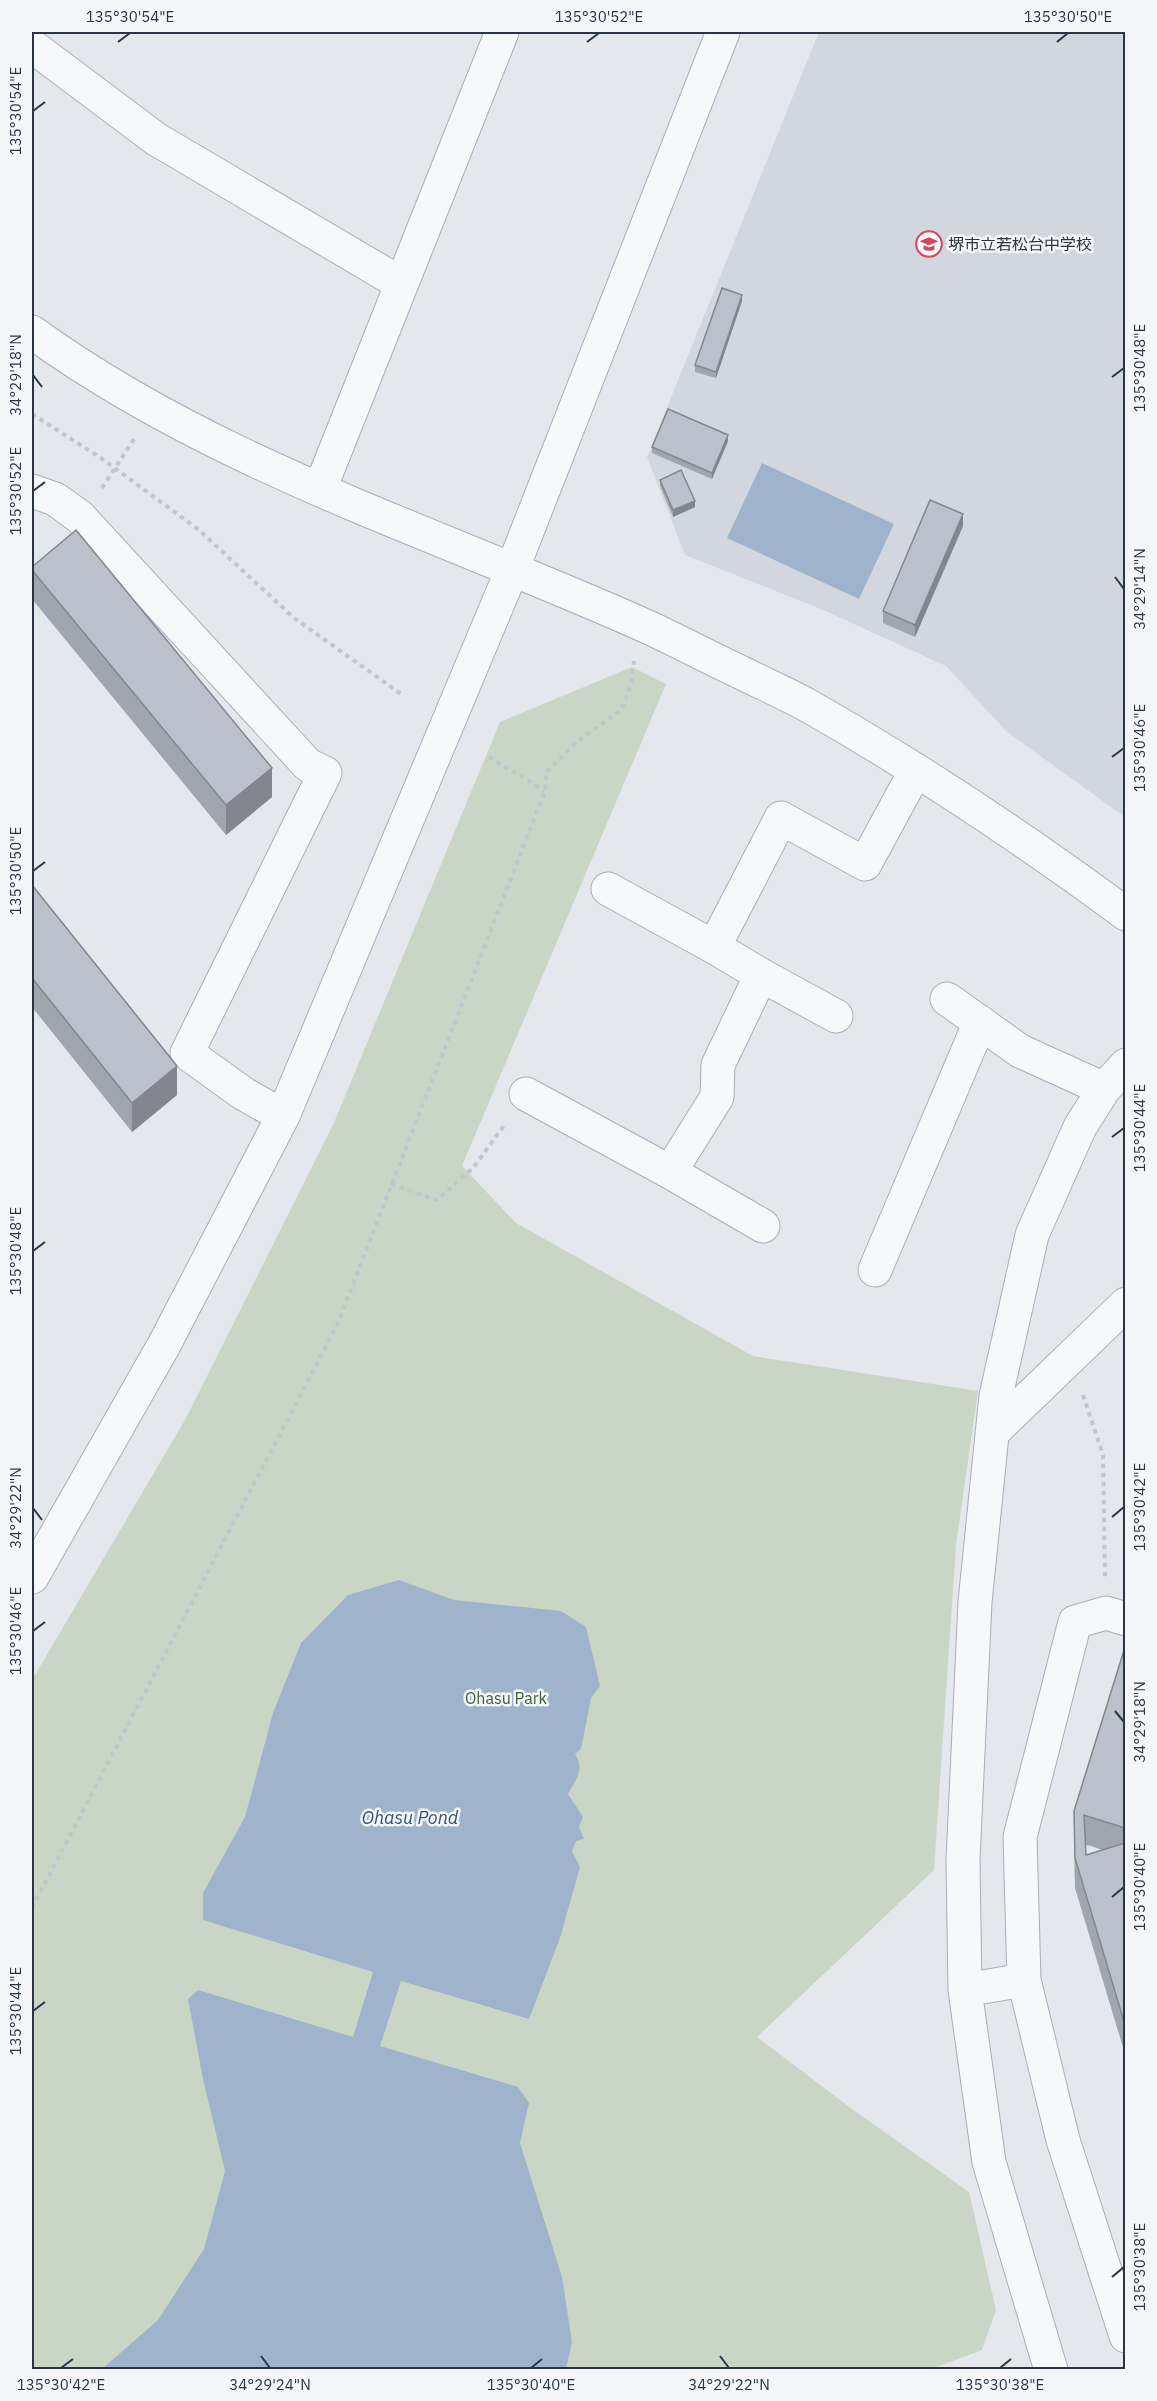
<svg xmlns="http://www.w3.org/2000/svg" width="1157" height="2401" viewBox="0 0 1157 2401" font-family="'IBM Plex Sans','Noto Sans JP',sans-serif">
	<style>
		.built { fill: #d2d6de }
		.green { fill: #c9d6c5 }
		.water { fill: #9fb4cc }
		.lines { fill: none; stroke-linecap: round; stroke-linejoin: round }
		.minor-casing { stroke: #a9aeb7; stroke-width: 35 }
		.path { stroke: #c2c5cb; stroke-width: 4; stroke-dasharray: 4.5 4.5; stroke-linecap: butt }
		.minor { stroke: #f7f8fa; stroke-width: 33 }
		.wall { fill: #a1a5ae; fill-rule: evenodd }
		.shaded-wall { fill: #83868d }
		.building { fill: #bbc0ca; stroke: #83868d; stroke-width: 1.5 }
		.ticks { fill: none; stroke: #2b3445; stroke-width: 2 }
		.labels { text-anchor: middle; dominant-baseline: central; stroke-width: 5; stroke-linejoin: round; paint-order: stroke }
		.poi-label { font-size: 16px; fill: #2b3445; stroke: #f4f6f9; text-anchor: start }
		.park-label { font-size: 16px; fill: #3f6138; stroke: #f4f6f9 }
		.water-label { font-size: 18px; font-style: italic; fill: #34527a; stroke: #f4f6f9 }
		.neatline { fill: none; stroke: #2b3445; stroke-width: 2 }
		.ticks-label { font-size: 15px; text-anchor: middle; fill: #2b3445 }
	</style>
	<rect width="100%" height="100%" fill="#e4e7ec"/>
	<path class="built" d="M 819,32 L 1125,32 L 1125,817 L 1007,732 L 946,666 L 821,609 L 685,555 L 647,457 Z"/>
	<path class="green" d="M 632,667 L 666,684 L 462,1166 L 516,1223 L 753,1356 L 978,1391 L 956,1545 L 934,1870 L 757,2037 L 852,2109 L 969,2192 L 996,2310 L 982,2350 L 931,2369 L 32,2370 L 32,1680 L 185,1420 L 333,1125 L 500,722 Z"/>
	<path class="water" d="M 762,463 L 894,524 L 859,599 L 727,538 Z
		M 399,1580 L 454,1600 L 561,1611 L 586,1627 L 600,1686 L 591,1698 L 581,1749 L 575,1754 C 585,1769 576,1780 568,1794 L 583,1817 L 579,1827 L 584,1839 L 576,1841 L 572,1851 L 580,1867 L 560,1938 L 529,2019 L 401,1981 L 380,2046 L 518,2087 L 529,2103 L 520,2143 L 562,2277 L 572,2342 L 566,2369 L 102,2369 L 158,2320 L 204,2249 L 225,2171 L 203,2079 L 188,1999 L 198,1990 L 353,2037 L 373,1972 L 203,1920 L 203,1893 L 245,1817 L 273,1713 L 301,1643 L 348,1595 Z"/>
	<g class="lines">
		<g class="minor-casing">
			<path id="minor" d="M 32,46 L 156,139 L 400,283
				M 32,332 C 216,466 444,535 650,628 C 680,642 710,658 740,672 C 762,683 785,693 807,705 C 918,768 1023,838 1126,914
				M 320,489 L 502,32
				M 32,491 L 55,499 L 80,517 L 308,765 L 325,773 L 187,1053 L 244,1094 L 283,1116
				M 608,889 L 714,947
				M 761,975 L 836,1016
				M 947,999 L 1020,1051 L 1104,1089
				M 526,1094 L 670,1172 L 717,1097 L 718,1065 L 761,975 L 714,947 L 781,818 L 865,864 L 916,770
				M 670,1172 L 763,1226
				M 875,1270 L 980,1022
				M 992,1433 L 1126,1304
				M 32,1577 L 164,1345 L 283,1116 L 512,570 L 723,32
				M 1024,1980 L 1020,1837 L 1075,1622 L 1106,1613 L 1126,1619
				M 965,1990 L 1024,1980 L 1063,2140 L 1126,2336
				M 1051,2370 L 989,2162 L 965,1990 L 963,1860 L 975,1602 L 996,1396 L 1032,1235 L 1080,1127 L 1104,1089 L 1126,1065"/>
		</g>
		<path class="path" d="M 32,414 L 101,458 L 199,530 L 294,618 L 404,696
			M 102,488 L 134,439
			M 489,757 L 545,791
			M 391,1184 L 437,1200 L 473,1168 L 506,1123
			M 1083,1395 L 1103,1455 L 1105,1579
			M 32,1908 L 337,1325 L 545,791 L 546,772 L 578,741 L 621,710 L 631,685 L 634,661"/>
		<use href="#minor" class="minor"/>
	</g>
	<path class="wall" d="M 742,301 L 716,378 L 695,372 L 695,365 Z
		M 728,441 L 712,479 L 652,453 L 652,447 Z
		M 660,480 L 695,507 L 673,517 L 660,486 Z
		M 963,526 L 915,637 L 883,623 L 883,611 Z
		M 32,567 L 272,797 L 226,835 L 32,599 Z
		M 32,885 L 177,1095 L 132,1132 L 32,1007 Z
		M 1125,1647 L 1125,2054 L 1075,1888 L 1074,1841 L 1074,1811 ZM 1086,1845 L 1091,1846 L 1102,1850 L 1086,1855 Z"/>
	<path class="shaded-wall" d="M 742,295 L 742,301 L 716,378 L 716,372 Z
		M 728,435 L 728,441 L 712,479 L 712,473 Z
		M 695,501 L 695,507 L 673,517 L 673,510 Z
		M 963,514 L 963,526 L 915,637 L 915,625 Z
		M 272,768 L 272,797 L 226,835 L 226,805 Z
		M 177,1066 L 177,1095 L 132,1132 L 132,1103 Z"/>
	<path class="building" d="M 722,288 L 742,295 L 716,372 L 695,365 Z
		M 668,409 L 728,435 L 712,473 L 652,447 Z
		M 681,470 L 695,501 L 673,510 L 660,480 Z
		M 930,500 L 963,514 L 915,625 L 883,611 Z
		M 76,530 L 272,768 L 226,805 L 32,570 L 32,567 Z
		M 32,885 L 177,1066 L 132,1103 L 32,978 Z
		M 1125,1647 L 1125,1828 L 1084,1815 L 1086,1855 L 1125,1843 L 1125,2025 L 1075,1858 L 1074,1811 Z"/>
	<path class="ticks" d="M 118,42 L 130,33M 587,42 L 599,33M 1057,42 L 1068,33M 33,111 L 45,102M 33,375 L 42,387M 1112,377 L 1124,368M 33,491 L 45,482M 1115,577 L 1124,589M 1112,757 L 1124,748M 33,871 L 45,862M 1112,1137 L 1124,1128M 33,1251 L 45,1242M 33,1508 L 42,1520M 1112,1517 L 1124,1507M 33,1631 L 45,1622M 1115,1711 L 1124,1722M 1112,1897 L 1124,1887M 33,2011 L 45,2002M 1112,2277 L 1124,2267M 261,2356 L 270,2368M 720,2356 L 729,2368M 61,2368 L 73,2359M 531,2368 L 542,2359M 1000,2368 L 1011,2359"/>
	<defs>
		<g id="school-ring" transform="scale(1.35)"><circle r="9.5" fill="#f4f6f9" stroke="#d1495b" stroke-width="1.5"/><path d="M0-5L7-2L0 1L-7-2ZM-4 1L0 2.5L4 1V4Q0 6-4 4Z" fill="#d1495b"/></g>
	</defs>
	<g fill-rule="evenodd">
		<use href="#school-ring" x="929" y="244"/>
	</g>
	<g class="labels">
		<g class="poi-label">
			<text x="948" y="244">堺市立若松台中学校</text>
		</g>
		<g class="park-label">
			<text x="506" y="1698">Ohasu Park</text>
		</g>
		<g class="water-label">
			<text x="410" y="1817">Ohasu Pond</text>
		</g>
	</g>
	<rect width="1157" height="2401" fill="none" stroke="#f4f6f9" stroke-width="66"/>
	<rect x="33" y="33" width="1091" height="2335" class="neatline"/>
	<g class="ticks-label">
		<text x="130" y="22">135°30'54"E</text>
		<text x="599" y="22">135°30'52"E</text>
		<text x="1068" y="22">135°30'50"E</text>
		<text transform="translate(16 111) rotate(-90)" y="5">135°30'54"E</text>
		<text transform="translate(1140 368) rotate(-90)" y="5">135°30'48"E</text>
		<text transform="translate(16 375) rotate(-90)" y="5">34°29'18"N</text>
		<text transform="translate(16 491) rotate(-90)" y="5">135°30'52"E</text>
		<text transform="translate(1140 589) rotate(-90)" y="5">34°29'14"N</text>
		<text transform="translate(1140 748) rotate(-90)" y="5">135°30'46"E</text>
		<text transform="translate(16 871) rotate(-90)" y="5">135°30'50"E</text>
		<text transform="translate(1140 1128) rotate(-90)" y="5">135°30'44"E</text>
		<text transform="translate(16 1251) rotate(-90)" y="5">135°30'48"E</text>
		<text transform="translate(1140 1507) rotate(-90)" y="5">135°30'42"E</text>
		<text transform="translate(16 1508) rotate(-90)" y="5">34°29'22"N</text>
		<text transform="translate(16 1631) rotate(-90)" y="5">135°30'46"E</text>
		<text transform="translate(1140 1722) rotate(-90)" y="5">34°29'18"N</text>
		<text transform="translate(1140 1887) rotate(-90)" y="5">135°30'40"E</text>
		<text transform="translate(16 2011) rotate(-90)" y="5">135°30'44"E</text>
		<text transform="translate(1140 2267) rotate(-90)" y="5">135°30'38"E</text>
		<text x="61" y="2390">135°30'42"E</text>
		<text x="270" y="2390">34°29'24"N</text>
		<text x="531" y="2390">135°30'40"E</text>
		<text x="729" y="2390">34°29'22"N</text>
		<text x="1000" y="2390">135°30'38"E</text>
	</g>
</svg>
